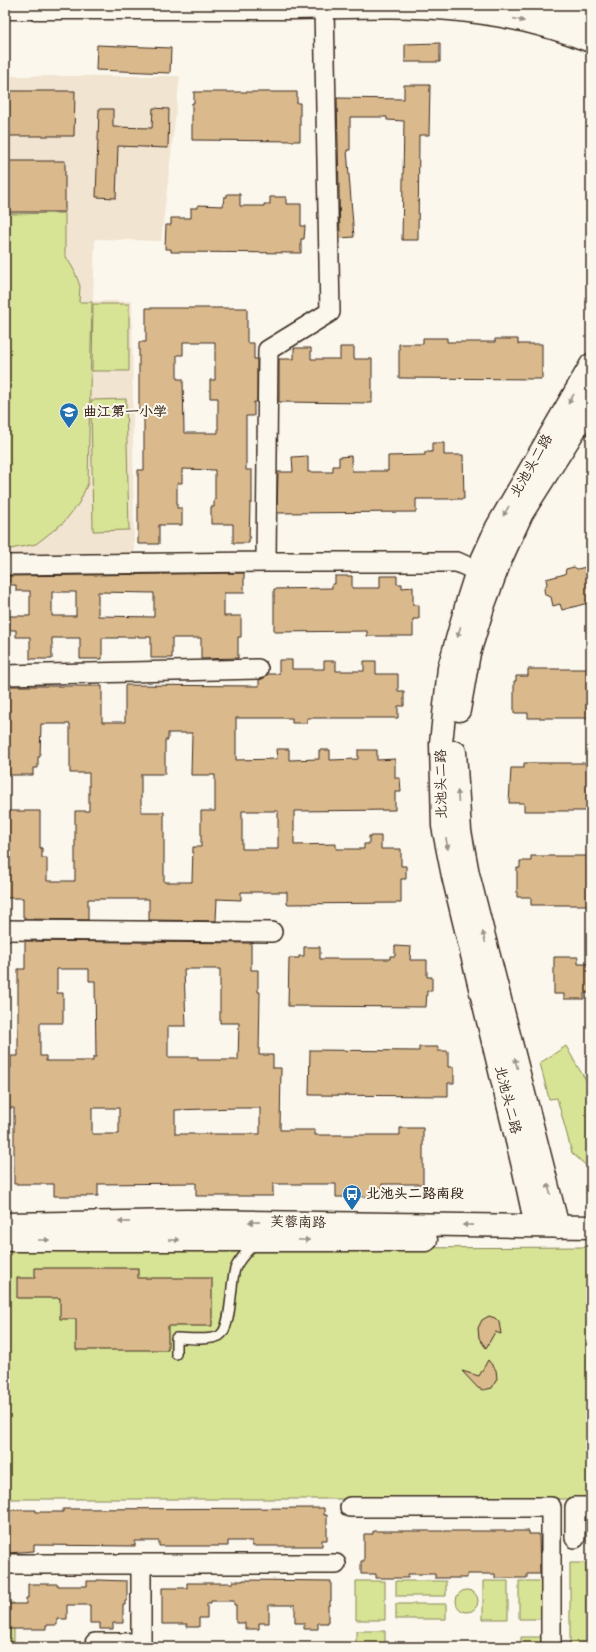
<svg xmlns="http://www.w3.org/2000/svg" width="596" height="1652" viewBox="0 0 596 1652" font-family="'Indie Flower','LXGW WenKai TC',sans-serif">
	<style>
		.built { fill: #f1e4d0 }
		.green { fill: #d7e395; stroke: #89865a }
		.building { fill: #dab98d; stroke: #3b2a1e; fill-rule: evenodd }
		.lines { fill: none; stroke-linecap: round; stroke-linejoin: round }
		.lane-casing { stroke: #3b2a1e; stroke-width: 12 }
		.street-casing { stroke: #3b2a1e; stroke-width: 22 }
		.secondary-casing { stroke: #3b2a1e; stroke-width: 25 }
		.lane { stroke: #fbf7ec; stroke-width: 9 }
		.street { stroke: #fbf7ec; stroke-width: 19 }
		.secondary { stroke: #fbf7ec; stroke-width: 22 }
		.oneway { fill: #9b9085 }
		.labels { text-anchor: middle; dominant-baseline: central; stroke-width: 4; stroke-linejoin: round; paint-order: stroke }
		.poi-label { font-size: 14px; font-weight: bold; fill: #3b2a1e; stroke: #fbf7ec; text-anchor: start }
		.street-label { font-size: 14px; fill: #3b2a1e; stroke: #fbf7ec }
	</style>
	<rect width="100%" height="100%" fill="#fbf7ec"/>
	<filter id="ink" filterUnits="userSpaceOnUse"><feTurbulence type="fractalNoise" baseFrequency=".025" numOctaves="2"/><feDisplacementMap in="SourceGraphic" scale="8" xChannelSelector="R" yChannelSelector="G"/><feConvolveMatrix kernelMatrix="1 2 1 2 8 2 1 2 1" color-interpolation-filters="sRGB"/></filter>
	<g filter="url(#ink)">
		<path class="built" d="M 5,76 L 180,76 L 161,241 L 95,239 L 93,301 L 132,301 L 134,557 L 5,558 Z"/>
		<path class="green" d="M 65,213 L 65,255 L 74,270 L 80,286 L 79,302 L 92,302 L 88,483 L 79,503 L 64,522 L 36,544 L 5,550 L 5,214 Z
			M 93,304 L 129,304 L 129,371 L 92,371 Z
			M 126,399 L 129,530 L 93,531 L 91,400 Z
			M 566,1046 L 576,1064 L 591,1088 L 591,1170 L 572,1153 L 557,1098 L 549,1099 L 540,1063 Z
			M 591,1247 L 591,1499 L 5,1499 L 5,1250 Z
			M 570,1563 L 586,1563 L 586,1647 L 570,1647 Z
			M 356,1581 L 385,1581 L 385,1620 L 356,1620 Z
			M 396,1581 L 446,1581 L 446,1596 L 396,1596 Z
			M 483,1581 L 508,1581 L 508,1619 L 483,1619 Z
			M 519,1581 L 548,1581 L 548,1619 L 519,1619 Z
			M456 1601a11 11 0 1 1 22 0a11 11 0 1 1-22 0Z
			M 5,1603 L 14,1603 L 14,1642 L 23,1642 L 23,1647 L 5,1647 Z
			M 396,1604 L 446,1604 L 446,1619 L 396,1619 Z
			M 356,1631 L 385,1631 L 385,1647 L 356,1647 Z
			M 521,1637 L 546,1637 L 546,1647 L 521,1647 Z"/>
		<path class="building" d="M 440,43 L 440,62 L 405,62 L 405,44 Z
			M 97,45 L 171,48 L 170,73 L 96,70 Z
			M 404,85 L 430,85 L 429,135 L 419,135 L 418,240 L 402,240 L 404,121 L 387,120 L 387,117 L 350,117 L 350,150 L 347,150 L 354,237 L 340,238 L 337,98 L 404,99 Z
			M 5,91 L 75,91 L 74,136 L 5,136 Z
			M 194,92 L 297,92 L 297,103 L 300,103 L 300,141 L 192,140 L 192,103 L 194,103 Z
			M 153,108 L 169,109 L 168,148 L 118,146 L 116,198 L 96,197 L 99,109 L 113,109 L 113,127 L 152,128 Z
			M 5,161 L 65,161 L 65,212 L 5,212 Z
			M 227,194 L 240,194 L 240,206 L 264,206 L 264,204 L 270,204 L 270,197 L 286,197 L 286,204 L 301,204 L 301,226 L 305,226 L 304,239 L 301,239 L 301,253 L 171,252 L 171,249 L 165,249 L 166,225 L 171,225 L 171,218 L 191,218 L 191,208 L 198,208 L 198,205 L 223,206 L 224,197 L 227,197 Z
			M 146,308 L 247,308 L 247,343 L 254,343 L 254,359 L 257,359 L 257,402 L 254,402 L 254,416 L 246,416 L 246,470 L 252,470 L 252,503 L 250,503 L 249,543 L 233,543 L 233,524 L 211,524 L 211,507 L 214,507 L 214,500 L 215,500 L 215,470 L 182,469 L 182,483 L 177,483 L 177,508 L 182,508 L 182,525 L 159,525 L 159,544 L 138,544 L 138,470 L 144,470 L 144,416 L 139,416 L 139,342 L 146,342 ZM 183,342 L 215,342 L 215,380 L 210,380 L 210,398 L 218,398 L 218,433 L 184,433 L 183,379 L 177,379 L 177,355 L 183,355 Z
			M 423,338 L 447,338 L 447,342 L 495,342 L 495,339 L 518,339 L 518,344 L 542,344 L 542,379 L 399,378 L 399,344 L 423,344 Z
			M 340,347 L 354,347 L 354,359 L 372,359 L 372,403 L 279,402 L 279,359 L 294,359 L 294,348 L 311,348 L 311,359 L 340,359 Z
			M 432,443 L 444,443 L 444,455 L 463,455 L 464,499 L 416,499 L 416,512 L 277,513 L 278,472 L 293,472 L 292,457 L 308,456 L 308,472 L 333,472 L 333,466 L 339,466 L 339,457 L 351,456 L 352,471 L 388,471 L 388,456 L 425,455 L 425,452 L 432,452 Z
			M 591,566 L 591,599 L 588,603 L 562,610 L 560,604 L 553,606 L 551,597 L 545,595 L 544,589 L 547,584 L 546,579 L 565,574 L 566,569 L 574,567 L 577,569 Z
			M 244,573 L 244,593 L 224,593 L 224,616 L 241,616 L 241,637 L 238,637 L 238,658 L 201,659 L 201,638 L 172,638 L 172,658 L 151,658 L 151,637 L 118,637 L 118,638 L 102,638 L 102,659 L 80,659 L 80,638 L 52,638 L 52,659 L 30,659 L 30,637 L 16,637 L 16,630 L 9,630 L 9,616 L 30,616 L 30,591 L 16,591 L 16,585 L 9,585 L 9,576 ZM 52,592 L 76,592 L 76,616 L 52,616 ZM 98,592 L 154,593 L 154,617 L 98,616 Z
			M 335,576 L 352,576 L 352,588 L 380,588 L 380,576 L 397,576 L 397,584 L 402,584 L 402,588 L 413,587 L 413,605 L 419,605 L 419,619 L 413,619 L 413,636 L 367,636 L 367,631 L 274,632 L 274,589 L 332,588 L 332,584 L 335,584 Z
			M 279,660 L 292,660 L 292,669 L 324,669 L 324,661 L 336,661 L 336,671 L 364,671 L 364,661 L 376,661 L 376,674 L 398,674 L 398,691 L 404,691 L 404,706 L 398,706 L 398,718 L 307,718 L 307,723 L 292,723 L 292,718 L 236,718 L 236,760 L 277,759 L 276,749 L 289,749 L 289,760 L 319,759 L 319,750 L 330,750 L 330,760 L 358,759 L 358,750 L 377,750 L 377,760 L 395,759 L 395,778 L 400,778 L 401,792 L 395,792 L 395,810 L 294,811 L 294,845 L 336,844 L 336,849 L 364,849 L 364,844 L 369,844 L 369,836 L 381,836 L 381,849 L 401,849 L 401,866 L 406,866 L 406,879 L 401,879 L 401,903 L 287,904 L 287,892 L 241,892 L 241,900 L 217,899 L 216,921 L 149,920 L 149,899 L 88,899 L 88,920 L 25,919 L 25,917 L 23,917 L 23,898 L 5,898 L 5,811 L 40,811 L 40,848 L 42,848 L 42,858 L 47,858 L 47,881 L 75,881 L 75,811 L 89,811 L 89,773 L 70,773 L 70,724 L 41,724 L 40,757 L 38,757 L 38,768 L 33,768 L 33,775 L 5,775 L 5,686 L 102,686 L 102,722 L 125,722 L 125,685 L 259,686 L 259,680 L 264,678 L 268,674 L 279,674 ZM 168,733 L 192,733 L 191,775 L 215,775 L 215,811 L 201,811 L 201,847 L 193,847 L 192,882 L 164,882 L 164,812 L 141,812 L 141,774 L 165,774 L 165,740 L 168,740 ZM 242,811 L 278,811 L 278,849 L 242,849 Z
			M 528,669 L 591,669 L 591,718 L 528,718 L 528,713 L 514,713 L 514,681 L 516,681 L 516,676 L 528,676 Z
			M 524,763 L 591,763 L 591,811 L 524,811 L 524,803 L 509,803 L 511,768 L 524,768 Z
			M 531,856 L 591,856 L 591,905 L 531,905 L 531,897 L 517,897 L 517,868 L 520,868 L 520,861 L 531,861 Z
			M 25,941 L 251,943 L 251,970 L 258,970 L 258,992 L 260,992 L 259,1055 L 273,1055 L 273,1068 L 281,1068 L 280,1130 L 315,1130 L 315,1135 L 400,1135 L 400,1128 L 423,1128 L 423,1184 L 382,1184 L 382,1196 L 355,1197 L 336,1197 L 336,1184 L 273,1184 L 273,1196 L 196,1196 L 196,1183 L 98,1184 L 98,1196 L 54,1196 L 54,1184 L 14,1184 L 14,1108 L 5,1108 L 5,1068 L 11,1068 L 11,1056 L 18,1056 L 18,969 L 25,969 ZM 57,969 L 89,969 L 89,981 L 95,981 L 96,1057 L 93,1057 L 93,1061 L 46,1061 L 46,1056 L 40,1056 L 40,1023 L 63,1023 L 63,993 L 57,993 ZM 184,969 L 220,969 L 220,1023 L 239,1023 L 238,1060 L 198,1060 L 198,1057 L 168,1057 L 168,1026 L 186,1026 ZM 92,1108 L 119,1108 L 119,1134 L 92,1134 ZM 237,1108 L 260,1108 L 260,1134 L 175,1134 L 175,1110 Z
			M 395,946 L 411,947 L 410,960 L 427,960 L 427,977 L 432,977 L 432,991 L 427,991 L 426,1007 L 288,1006 L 289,958 L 299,958 L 299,956 L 304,956 L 304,947 L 320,947 L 320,959 L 390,959 L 390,956 L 395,956 Z
			M 554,957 L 578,957 L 578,964 L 591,964 L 591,993 L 584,993 L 584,999 L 564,999 L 564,994 L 554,994 Z
			M 419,1047 L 438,1047 L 438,1051 L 448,1051 L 448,1067 L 454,1067 L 454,1083 L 448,1083 L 448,1096 L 309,1095 L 310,1050 L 419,1051 Z
			M 35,1268 L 138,1268 L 138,1278 L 212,1278 L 212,1326 L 168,1326 L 168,1350 L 76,1350 L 76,1319 L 60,1319 L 60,1298 L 17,1298 L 17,1278 L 35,1278 Z
			M 489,1316 L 495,1318 L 499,1322 L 501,1334 L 495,1332 L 486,1348 L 479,1338 L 478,1328 L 482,1320 Z
			M 488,1360 L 496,1370 L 497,1379 L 492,1388 L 483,1390 L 478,1388 L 462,1371 L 479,1376 Z
			M 324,1508 L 324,1515 L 327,1515 L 327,1540 L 322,1540 L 322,1546 L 252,1546 L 252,1541 L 228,1541 L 228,1546 L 159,1546 L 159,1541 L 135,1541 L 135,1546 L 34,1545 L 34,1551 L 8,1553 L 8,1541 L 5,1541 L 6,1510 L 36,1510 L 36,1512 L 63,1512 L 63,1509 Z
			M 373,1531 L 529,1531 L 529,1534 L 539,1534 L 540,1574 L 527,1574 L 527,1578 L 495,1578 L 495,1574 L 467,1574 L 467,1578 L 435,1578 L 435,1574 L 408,1574 L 408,1578 L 376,1578 L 376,1574 L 361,1574 L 361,1561 L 364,1561 L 364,1534 L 373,1534 Z
			M 97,1580 L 127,1581 L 127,1601 L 125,1601 L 125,1605 L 123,1605 L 123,1623 L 113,1623 L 113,1629 L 100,1629 L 100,1623 L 90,1623 L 90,1605 L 67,1605 L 67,1619 L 57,1619 L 57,1625 L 46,1625 L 46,1629 L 5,1629 L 5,1604 L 26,1604 L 26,1598 L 28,1598 L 28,1584 L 58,1584 L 58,1586 L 87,1586 L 87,1581 L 97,1581 Z
			M 243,1580 L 331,1581 L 331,1601 L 330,1601 L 330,1605 L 328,1605 L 328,1623 L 318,1623 L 318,1629 L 304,1629 L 304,1623 L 295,1623 L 295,1605 L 269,1605 L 269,1623 L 259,1623 L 259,1629 L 245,1629 L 245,1623 L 236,1623 L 236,1605 L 234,1605 L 234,1601 L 211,1601 L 211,1603 L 207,1603 L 207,1618 L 199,1618 L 199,1627 L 187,1627 L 187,1624 L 162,1624 L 162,1588 L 187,1588 L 187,1583 L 233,1583 L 233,1581 L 243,1581 Z"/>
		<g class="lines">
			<g class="lane-casing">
				<path id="lane" d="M 176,1354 L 176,1338 C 187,1338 209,1341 219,1336 C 232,1329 230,1285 235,1269 C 239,1258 249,1250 256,1242"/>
			</g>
			<g class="street-casing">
				<path id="street" d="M 266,562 L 268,350 L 330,312 L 324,8
					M 5,565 L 266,562 L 457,562 L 477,571
					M 5,675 L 258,669
					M 5,930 L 272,932
					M 350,1507 L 551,1507 L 551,1647
					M 575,1538 L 575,1507 L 591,1507
					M 5,1564 L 336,1564
					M 95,1647 L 95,1643 L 141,1643 L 141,1564"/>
			</g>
			<g class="secondary-casing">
				<path id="secondary" d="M 534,5 L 591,21
					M 5,8 C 96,8 187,8 277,8 C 335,8 393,4 450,9 C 497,13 547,24 591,41
					M 459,710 L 469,653 L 483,607 L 500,561 L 522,513 L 591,404
					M 455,752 L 460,831 L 468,874 L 558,1227
					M 5,1224 L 187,1221 L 591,1227
					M 536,1226 L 523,1166 L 453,876 L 443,826 L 441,743 L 449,668 L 469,596 L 477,571 L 497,527 L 591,365
					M 5,1240 L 426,1240"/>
			</g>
			<use href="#lane" class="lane"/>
			<use href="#street" class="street"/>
			<use href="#secondary" class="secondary"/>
		</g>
		<defs><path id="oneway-solid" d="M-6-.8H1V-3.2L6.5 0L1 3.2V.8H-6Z"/></defs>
		<g class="oneway">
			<use href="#oneway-solid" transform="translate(519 20) rotate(14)"/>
			<use href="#oneway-solid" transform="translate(571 399) rotate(120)"/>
			<use href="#oneway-solid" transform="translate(506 511) rotate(120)"/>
			<use href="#oneway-solid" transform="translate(459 632) rotate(105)"/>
			<use href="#oneway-solid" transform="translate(458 796) rotate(-94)"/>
			<use href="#oneway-solid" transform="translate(447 844) rotate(80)"/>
			<use href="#oneway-solid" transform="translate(484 937) rotate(-104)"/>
			<use href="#oneway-solid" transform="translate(516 1063) rotate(-105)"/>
			<use href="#oneway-solid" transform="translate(549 1189) rotate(-105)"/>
			<use href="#oneway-solid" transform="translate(124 1222) rotate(179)"/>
			<use href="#oneway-solid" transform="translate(254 1222) rotate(-179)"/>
			<use href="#oneway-solid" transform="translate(468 1225) rotate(-179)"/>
			<use href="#oneway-solid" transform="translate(44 1240)"/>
			<use href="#oneway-solid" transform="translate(174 1240)"/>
			<use href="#oneway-solid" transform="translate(304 1240)"/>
		</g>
	</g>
	<defs>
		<g id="school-pin" transform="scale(1)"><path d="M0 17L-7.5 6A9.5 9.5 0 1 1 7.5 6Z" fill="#1f6fb2" stroke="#fbf7ec"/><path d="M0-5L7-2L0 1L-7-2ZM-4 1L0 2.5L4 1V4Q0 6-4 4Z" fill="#fff"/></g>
		<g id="bus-pin" transform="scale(1)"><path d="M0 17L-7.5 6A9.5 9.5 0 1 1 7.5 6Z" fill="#1f6fb2" stroke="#fbf7ec"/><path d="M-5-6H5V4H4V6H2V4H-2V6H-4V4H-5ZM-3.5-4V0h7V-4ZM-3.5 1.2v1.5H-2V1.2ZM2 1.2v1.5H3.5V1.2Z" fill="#fff"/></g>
	</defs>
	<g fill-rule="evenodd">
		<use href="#school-pin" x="69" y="412"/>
		<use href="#bus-pin" x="352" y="1194"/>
	</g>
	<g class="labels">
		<g class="poi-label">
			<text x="83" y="412">曲江第一小学</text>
			<text x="366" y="1194">北池头二路南段</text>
		</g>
		<g class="street-label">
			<text transform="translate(532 466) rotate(-60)">北池头二路</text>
			<text transform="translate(442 784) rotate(-91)">北池头二路</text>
			<text transform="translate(507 1100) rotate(76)">北池头二路</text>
			<text transform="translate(298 1223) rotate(1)">芙蓉南路</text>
		</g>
	</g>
	<rect width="596" height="1652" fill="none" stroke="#fbf7ec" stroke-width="20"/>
	<rect x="10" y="10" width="576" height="1632" fill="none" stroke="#3b2a1e" stroke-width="1.5" filter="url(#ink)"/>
</svg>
